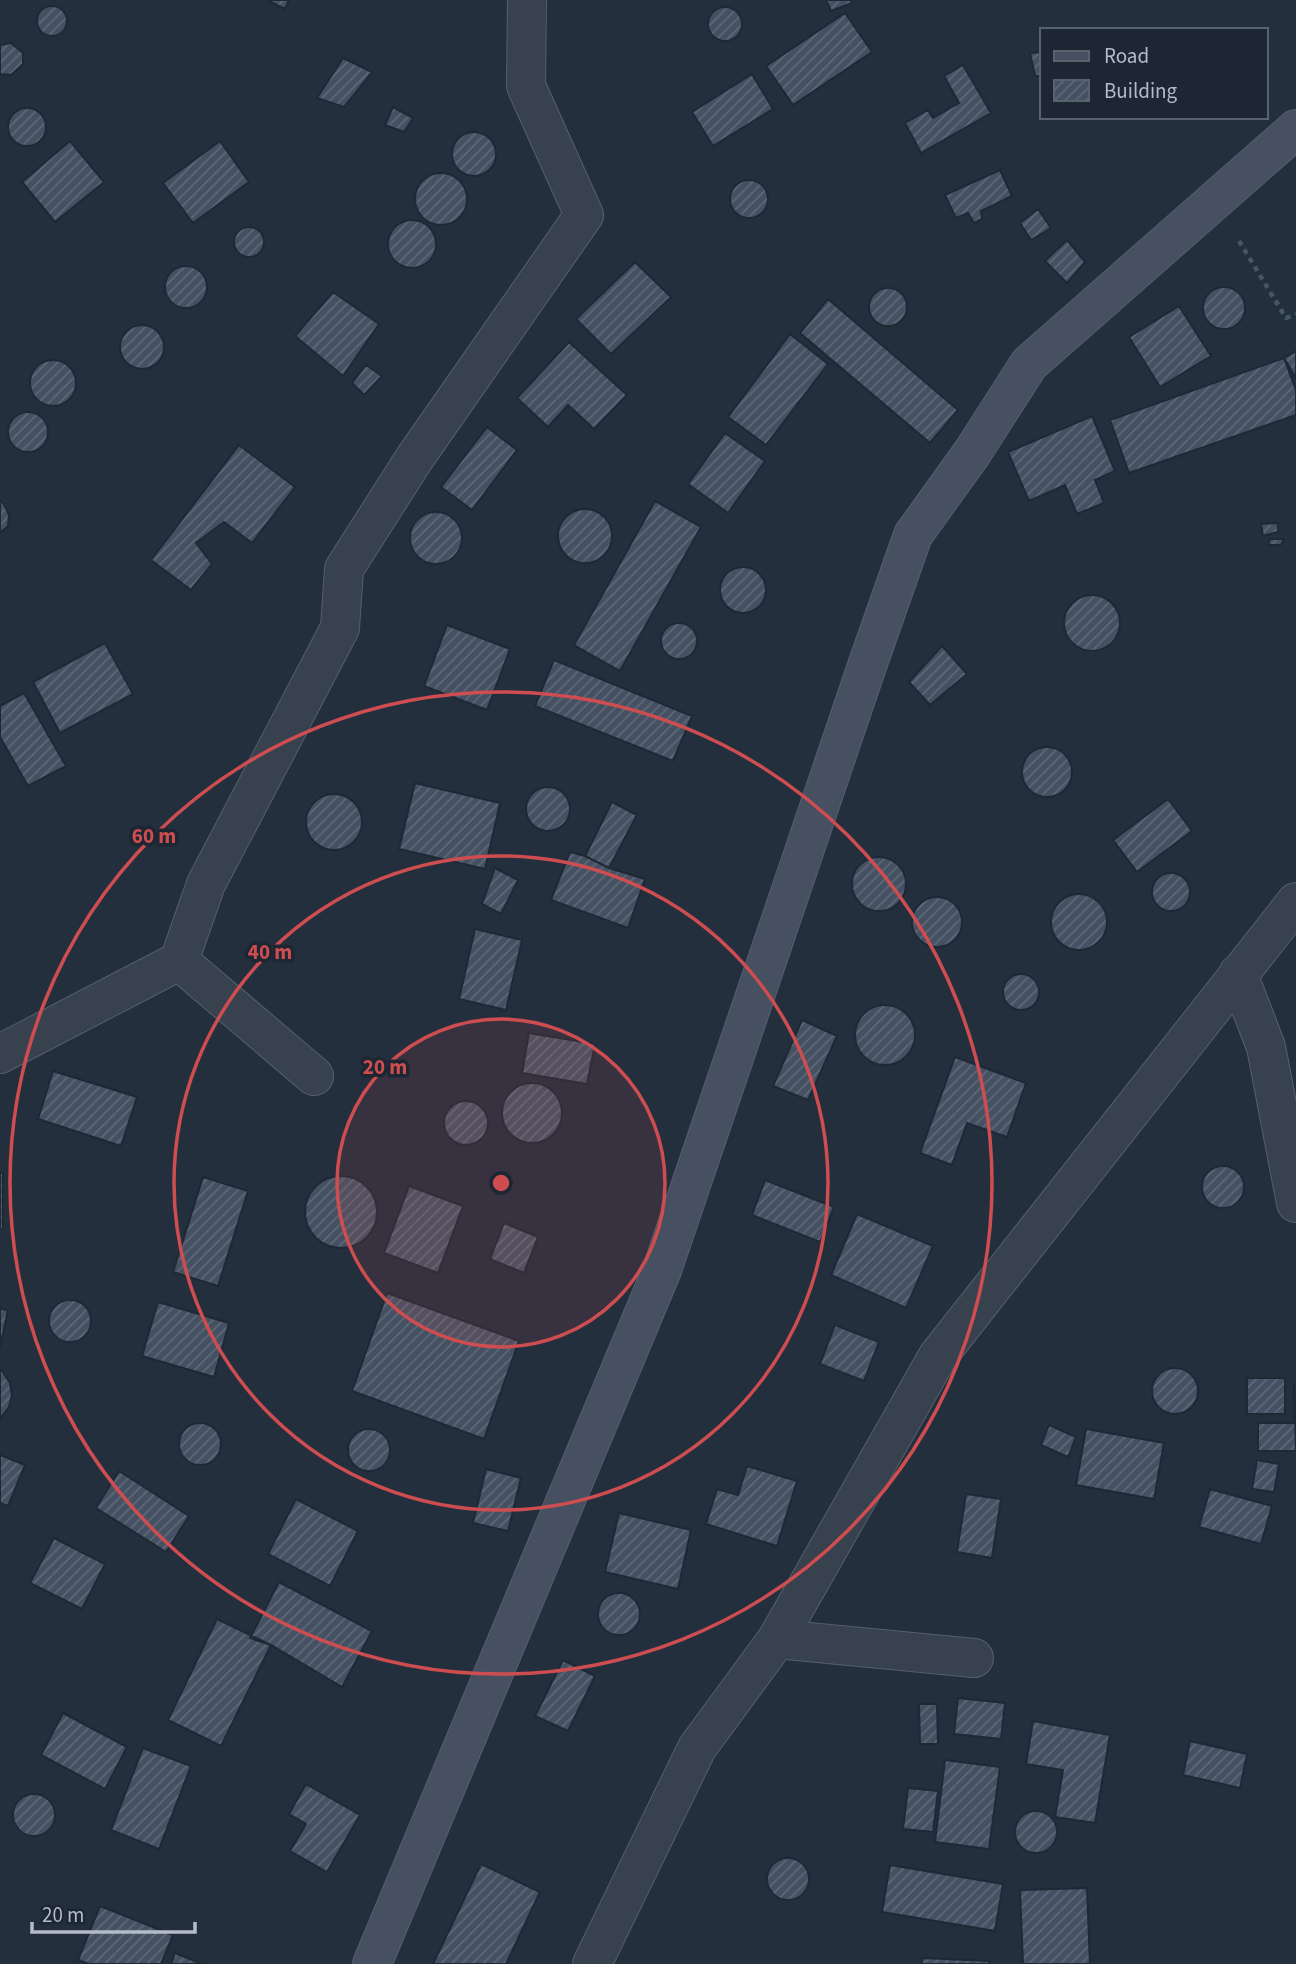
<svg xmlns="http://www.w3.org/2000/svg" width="1296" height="1964" viewBox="0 0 1296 1964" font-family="'Source Sans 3',sans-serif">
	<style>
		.building { fill: url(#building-hatch); stroke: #1f2835; stroke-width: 2 }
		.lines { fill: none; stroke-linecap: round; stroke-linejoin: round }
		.street-casing { stroke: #565f6c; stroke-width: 40 }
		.secondary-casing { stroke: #565f6c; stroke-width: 40 }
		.path { stroke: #44595c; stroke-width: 4.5; stroke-dasharray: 5 5; stroke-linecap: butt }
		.street { stroke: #38414e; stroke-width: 38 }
		.secondary { stroke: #465061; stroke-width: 38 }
		.ring { fill: none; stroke: #ce4d50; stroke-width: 3.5 }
		.centre { fill: #ce4d50; stroke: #1d2633; stroke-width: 3.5 }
		.ring-label { font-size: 21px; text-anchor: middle; font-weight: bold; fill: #ce4d50; stroke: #1d2633; stroke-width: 7; stroke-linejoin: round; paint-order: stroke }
	</style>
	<defs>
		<pattern id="building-hatch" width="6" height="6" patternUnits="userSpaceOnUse" patternTransform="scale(1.75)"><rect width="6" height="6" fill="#455162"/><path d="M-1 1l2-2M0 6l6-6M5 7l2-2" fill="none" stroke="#5d6877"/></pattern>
	</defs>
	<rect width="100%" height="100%" fill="#242f3e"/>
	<path class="building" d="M 267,0 L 289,0 L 285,9 Z
		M 826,0 L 851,0 L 852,3 L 831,11 Z
		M37 21a15 15 0 1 1 30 0a15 15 0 1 1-30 0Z
		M708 24a17 17 0 1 1 34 0a17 17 0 1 1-34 0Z
		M 845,13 L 872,52 L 793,105 L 766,66 Z
		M 11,43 L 23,53 L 23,64 L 11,75 L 0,74 L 0,45 Z
		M 1042,52 L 1042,76 L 1035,76 L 1030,53 Z
		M 343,58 L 372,72 L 344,107 L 317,98 Z
		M 963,65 L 991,113 L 921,153 L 905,123 L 928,110 L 933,118 L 959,103 L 944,76 Z
		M 752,74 L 773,109 L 713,146 L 692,112 Z
		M 393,107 L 413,118 L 404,132 L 385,125 Z
		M8 127a19 19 0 1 1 38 0a19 19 0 1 1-38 0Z
		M452 154a22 22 0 1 1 44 0a22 22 0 1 1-44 0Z
		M 70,141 L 104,182 L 55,222 L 22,182 Z
		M 220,141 L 249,182 L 193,223 L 163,183 Z
		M 1000,170 L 1012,196 L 981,211 L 982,219 L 974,223 L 968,213 L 956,218 L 945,195 Z
		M415 199a26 26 0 1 1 52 0a26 26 0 1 1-52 0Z
		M730 199a19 19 0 1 1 38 0a19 19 0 1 1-38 0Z
		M 1038,209 L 1051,228 L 1031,240 L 1020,223 Z
		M388 244a24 24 0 1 1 48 0a24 24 0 1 1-48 0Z
		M234 242a15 15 0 1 1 30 0a15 15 0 1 1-30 0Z
		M 1067,240 L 1085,262 L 1067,283 L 1045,261 Z
		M 635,262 L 671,297 L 611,354 L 576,319 Z
		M165 287a21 21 0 1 1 42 0a21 21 0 1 1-42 0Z
		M1203 308a21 21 0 1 1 42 0a21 21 0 1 1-42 0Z
		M869 307a19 19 0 1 1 38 0a19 19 0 1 1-38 0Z
		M 333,292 L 379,324 L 343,376 L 295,336 Z
		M 828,299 L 958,410 L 930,443 L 800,333 Z
		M 1179,306 L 1211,356 L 1160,387 L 1129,337 Z
		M120 347a22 22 0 1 1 44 0a22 22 0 1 1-44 0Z
		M 790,334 L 828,364 L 766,445 L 728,417 Z
		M 569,342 L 627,395 L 594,429 L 568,405 L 548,427 L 517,398 Z
		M 1296,351 L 1296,378 L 1284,358 Z
		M 1284,358 L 1296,390 L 1296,415 L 1129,473 L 1110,420 Z
		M30 383a23 23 0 1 1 46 0a23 23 0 1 1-46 0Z
		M 366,365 L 382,376 L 364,395 L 352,383 Z
		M8 432a20 20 0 1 1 40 0a20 20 0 1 1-40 0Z
		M 1092,416 L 1115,471 L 1095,480 L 1104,503 L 1077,514 L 1065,485 L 1029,501 L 1008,452 Z
		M 487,427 L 517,450 L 472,510 L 441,487 Z
		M 725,433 L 765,461 L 728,513 L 688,484 Z
		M 239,445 L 295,487 L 252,543 L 224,522 L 196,543 L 212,564 L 191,590 L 151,560 Z
		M 0,501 L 4,504 L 9,515 L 8,526 L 0,533 Z
		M 655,501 L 701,527 L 620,671 L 574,645 Z
		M558 536a27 27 0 1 1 54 0a27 27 0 1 1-54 0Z
		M410 538a26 26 0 1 1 52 0a26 26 0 1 1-52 0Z
		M 1278,523 L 1278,532 L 1263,536 L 1261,524 Z
		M 1270,539 L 1284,539 L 1281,545 L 1268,545 Z
		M720 590a23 23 0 1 1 46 0a23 23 0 1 1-46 0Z
		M1064 623a28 28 0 1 1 56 0a28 28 0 1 1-56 0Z
		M661 641a18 18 0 1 1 36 0a18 18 0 1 1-36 0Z
		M 447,625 L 510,649 L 487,710 L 424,686 Z
		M 105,643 L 133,694 L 60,733 L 33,682 Z
		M 942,646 L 967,674 L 930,705 L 909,682 Z
		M 554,660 L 692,716 L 673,761 L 535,706 Z
		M 24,693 L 66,766 L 28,786 L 0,737 L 0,706 Z
		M1022 772a25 25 0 1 1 50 0a25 25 0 1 1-50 0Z
		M 415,783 L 500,803 L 485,869 L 399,849 Z
		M526 809a22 22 0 1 1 44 0a22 22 0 1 1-44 0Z
		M306 822a28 28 0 1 1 56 0a28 28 0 1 1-56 0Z
		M 1168,799 L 1192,831 L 1137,872 L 1113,840 Z
		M 612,802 L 637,815 L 609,868 L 585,856 Z
		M 570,852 L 585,856 L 609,868 L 645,879 L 628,928 L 551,900 Z
		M852 884a27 27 0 1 1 54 0a27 27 0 1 1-54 0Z
		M 495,868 L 518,880 L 501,914 L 482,904 Z
		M1152 892a19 19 0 1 1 38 0a19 19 0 1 1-38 0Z
		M1051 922a28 28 0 1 1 56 0a28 28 0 1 1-56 0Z
		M912 922a25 25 0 1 1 50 0a25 25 0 1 1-50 0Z
		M 475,929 L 522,940 L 506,1010 L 459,999 Z
		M1003 992a18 18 0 1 1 36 0a18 18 0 1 1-36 0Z
		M855 1035a30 30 0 1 1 60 0a30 30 0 1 1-60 0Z
		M 802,1020 L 837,1036 L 808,1100 L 773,1086 Z
		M 529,1033 L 595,1044 L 587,1084 L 522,1073 Z
		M 955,1057 L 1026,1083 L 1007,1137 L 967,1123 L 952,1165 L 920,1153 Z
		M 53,1071 L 137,1097 L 121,1146 L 38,1119 Z
		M502 1113a30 30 0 1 1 60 0a30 30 0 1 1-60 0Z
		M444 1123a22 22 0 1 1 44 0a22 22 0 1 1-44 0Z
		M1202 1187a21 21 0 1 1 42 0a21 21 0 1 1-42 0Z
		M 0,1173 L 3,1173 L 3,1229 L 0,1229 Z
		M305 1212a36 36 0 1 1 72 0a36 36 0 1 1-72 0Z
		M 203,1177 L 248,1191 L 218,1286 L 173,1272 Z
		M 765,1180 L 834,1207 L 820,1242 L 752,1215 Z
		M 409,1186 L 463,1206 L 438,1273 L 384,1253 Z
		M 857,1214 L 933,1246 L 906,1308 L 831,1275 Z
		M 504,1223 L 538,1237 L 524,1273 L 490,1259 Z
		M 387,1293 L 519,1341 L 484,1439 L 352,1391 Z
		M49 1321a21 21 0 1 1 42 0a21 21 0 1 1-42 0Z
		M 158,1302 L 229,1323 L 214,1377 L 142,1356 Z
		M 0,1309 L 8,1310 L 0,1348 Z
		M 835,1325 L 879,1342 L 864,1381 L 820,1364 Z
		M 0,1368 L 10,1383 L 12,1395 L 9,1407 L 0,1419 Z
		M1152 1391a23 23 0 1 1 46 0a23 23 0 1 1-46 0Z
		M 1247,1378 L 1285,1378 L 1285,1414 L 1247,1414 Z
		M 1294,1382 L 1296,1451 L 1258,1451 L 1258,1423 L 1294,1423 Z
		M179 1444a21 21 0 1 1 42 0a21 21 0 1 1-42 0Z
		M 1049,1425 L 1076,1437 L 1068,1457 L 1041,1445 Z
		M348 1450a21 21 0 1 1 42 0a21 21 0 1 1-42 0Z
		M 1086,1429 L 1164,1443 L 1154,1499 L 1076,1485 Z
		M 0,1455 L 25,1465 L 8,1506 L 0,1503 Z
		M 1257,1460 L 1279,1464 L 1274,1492 L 1252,1489 Z
		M 747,1466 L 797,1481 L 777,1546 L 706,1524 L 717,1489 L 738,1495 Z
		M 486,1469 L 521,1478 L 508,1531 L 473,1523 Z
		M 119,1471 L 189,1516 L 166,1552 L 96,1508 Z
		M 1210,1489 L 1272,1506 L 1261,1544 L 1199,1527 Z
		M 966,1494 L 1001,1499 L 992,1558 L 957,1552 Z
		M 296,1499 L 358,1531 L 330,1586 L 268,1554 Z
		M 619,1513 L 691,1530 L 678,1589 L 605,1572 Z
		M 54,1538 L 105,1564 L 82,1609 L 30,1583 Z
		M 279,1582 L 372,1631 L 342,1687 L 271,1645 L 250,1638 Z
		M598 1614a21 21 0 1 1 42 0a21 21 0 1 1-42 0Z
		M 217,1619 L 271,1645 L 221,1746 L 168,1720 Z
		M 563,1660 L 595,1676 L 568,1731 L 535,1716 Z
		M 958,1698 L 1005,1703 L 1001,1739 L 954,1734 Z
		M 919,1704 L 937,1704 L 938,1744 L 920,1744 Z
		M 63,1713 L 127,1747 L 105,1789 L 41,1755 Z
		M 1033,1721 L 1110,1735 L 1095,1823 L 1055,1817 L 1063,1770 L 1026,1764 Z
		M 1190,1741 L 1247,1754 L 1240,1788 L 1183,1775 Z
		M 143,1748 L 191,1766 L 159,1849 L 111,1830 Z
		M 945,1760 L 1000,1767 L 989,1849 L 935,1842 Z
		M 306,1784 L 360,1815 L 327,1872 L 290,1851 L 306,1824 L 289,1814 Z
		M 908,1788 L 938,1791 L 933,1832 L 903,1829 Z
		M13 1815a21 21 0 1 1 42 0a21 21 0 1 1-42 0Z
		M1015 1832a21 21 0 1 1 42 0a21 21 0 1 1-42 0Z
		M767 1879a21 21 0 1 1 42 0a21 21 0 1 1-42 0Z
		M 481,1864 L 540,1892 L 506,1964 L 433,1964 Z
		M 890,1865 L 1003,1884 L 995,1931 L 882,1912 Z
		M 1087,1888 L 1090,1964 L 1023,1964 L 1020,1890 Z
		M 100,1906 L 173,1935 L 161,1964 L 89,1964 L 78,1960 Z
		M 175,1953 L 202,1964 L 171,1964 Z
		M 922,1958 L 989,1961 L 989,1964 L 922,1964 Z"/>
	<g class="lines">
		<g class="street-casing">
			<path id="street" d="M 179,961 L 314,1076
				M 1238,974 L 1266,1047 L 1296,1203
				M 0,1054 L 179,961 L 206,884 L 340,628 L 344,569 L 414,459 L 584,215 L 526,86 L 527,0
				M 777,1639 L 974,1658
				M 592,1964 L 697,1748 L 777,1639 L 938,1356 L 1296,902"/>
		</g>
		<g class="secondary-casing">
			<path id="secondary" d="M 372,1964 L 662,1270 L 867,666 L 913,535 L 972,453 L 1029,364 L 1296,129"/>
		</g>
		<path class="path" d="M 1239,241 L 1286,318 L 1296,314"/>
		<use href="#street" class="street"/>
		<use href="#secondary" class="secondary"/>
	</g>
	<circle cx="501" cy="1183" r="164" fill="#ce4d50" fill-opacity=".12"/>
	<g class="ring">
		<circle cx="501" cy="1183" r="164"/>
		<circle cx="501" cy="1183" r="327"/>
		<circle cx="501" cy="1183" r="491"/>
	</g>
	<circle cx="501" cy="1183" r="10" class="centre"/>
	<g class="ring-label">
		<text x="154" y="843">60 m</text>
		<text x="270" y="959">40 m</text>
		<text x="385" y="1074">20 m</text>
	</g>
	<rect x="1040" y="28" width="228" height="91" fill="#1d2633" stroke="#59626f" stroke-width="2"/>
	<rect x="1054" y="51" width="35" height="10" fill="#465061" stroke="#59626f" stroke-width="2"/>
	<text x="1104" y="63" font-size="21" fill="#b4bcc9">Road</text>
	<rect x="1054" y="80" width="35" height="21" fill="url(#building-hatch)" stroke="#59626f" stroke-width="2"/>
	<text x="1104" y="98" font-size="21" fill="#b4bcc9">Building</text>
	<path d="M32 1922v10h163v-10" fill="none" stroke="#b4bcc9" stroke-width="3.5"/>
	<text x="42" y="1922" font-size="21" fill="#b4bcc9" stroke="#1d2633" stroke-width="5" paint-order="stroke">20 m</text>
</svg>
